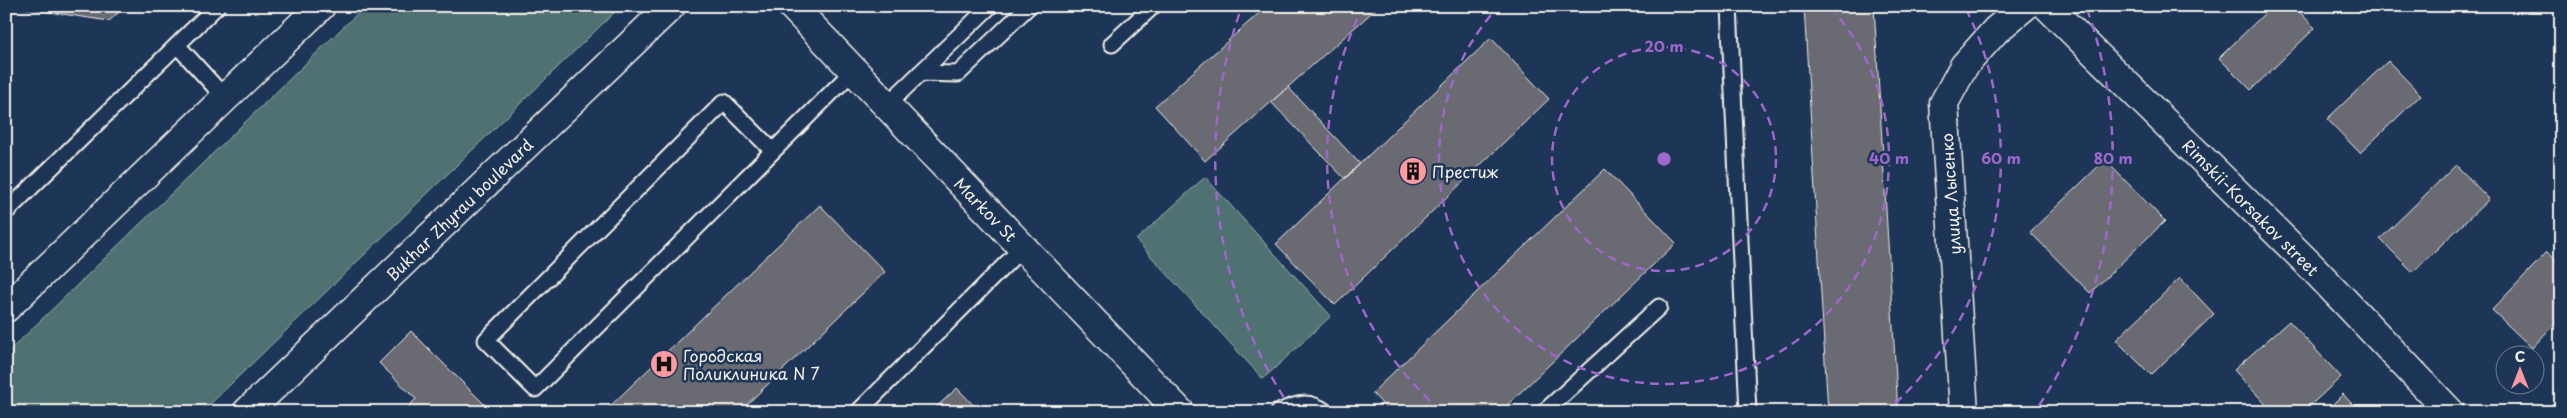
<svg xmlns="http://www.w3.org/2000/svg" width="2567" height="418" viewBox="0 0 2567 418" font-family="'Playpen Sans',sans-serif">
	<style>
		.green { fill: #507171; stroke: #a2b1ac }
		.building { fill: #696b72; stroke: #f4f1e8 }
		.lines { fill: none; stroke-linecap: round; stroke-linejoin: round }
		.service-casing { stroke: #f4f1e8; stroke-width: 19 }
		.minor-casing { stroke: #f4f1e8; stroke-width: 31 }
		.tertiary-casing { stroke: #f4f1e8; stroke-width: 31 }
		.service { stroke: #1d3557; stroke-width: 15 }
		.minor { stroke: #1d3557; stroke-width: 28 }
		.tertiary { stroke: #1d3557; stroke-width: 28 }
		.ring { fill: none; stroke: #9f67cb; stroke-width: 2.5; stroke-dasharray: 9 6 }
		.labels { text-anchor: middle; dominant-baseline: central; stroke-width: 5; stroke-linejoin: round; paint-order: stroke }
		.poi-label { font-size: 16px; fill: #f4f1e8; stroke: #1d3557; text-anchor: start }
		.street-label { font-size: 16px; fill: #f4f1e8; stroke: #1d3557 }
		.centre { fill: #9f67cb; stroke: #1d3557; stroke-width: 2.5 }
		.ring-label { font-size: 15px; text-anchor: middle; font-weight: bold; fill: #9f67cb; stroke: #1d3557; stroke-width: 5; stroke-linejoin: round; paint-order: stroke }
	</style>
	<rect width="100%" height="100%" fill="#1d3557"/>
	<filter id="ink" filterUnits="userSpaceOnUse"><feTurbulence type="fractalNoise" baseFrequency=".02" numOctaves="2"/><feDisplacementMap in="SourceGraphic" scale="10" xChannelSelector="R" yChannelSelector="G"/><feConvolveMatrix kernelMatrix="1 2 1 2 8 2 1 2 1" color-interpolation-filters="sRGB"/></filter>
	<g filter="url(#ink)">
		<path class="green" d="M 365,6 L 621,6 L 202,412 L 6,412 L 6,354 Z
			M 1205,177 L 1331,316 L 1263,379 L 1136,240 Z"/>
		<path class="building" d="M 9,6 L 126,6 L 109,21 Z
			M 1267,6 L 1379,6 L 1205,161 L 1155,106 Z
			M 1804,6 L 1874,6 L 1898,412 L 1828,412 Z
			M 2118,6 L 2132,6 L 2125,13 Z
			M 2272,6 L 2294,6 L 2315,28 L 2251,90 L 2219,58 Z
			M 1491,38 L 1549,99 L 1335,305 L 1276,244 Z
			M 2388,61 L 2421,95 L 2360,153 L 2327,119 Z
			M 1288,87 L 1360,164 L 1345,179 L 1271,102 Z
			M 2105,160 L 2165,221 L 2090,293 L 2030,232 Z
			M 2456,165 L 2489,199 L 2413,272 L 2380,239 Z
			M 1605,169 L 1676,243 L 1500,412 L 1390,412 L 1372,393 Z
			M 820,205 L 885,272 L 739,412 L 604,412 Z
			M 2547,252 L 2561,264 L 2561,317 L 2532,348 L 2492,310 Z
			M 2180,278 L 2214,314 L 2151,375 L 2116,340 Z
			M 2289,321 L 2341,377 L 2303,412 L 2273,412 L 2234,370 Z
			M 411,331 L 492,412 L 403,412 L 416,399 L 379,363 Z
			M 957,388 L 980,412 L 931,412 Z
			M 2343,394 L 2359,412 L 2325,412 Z"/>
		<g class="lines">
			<g class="service-casing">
				<path id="service" d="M 1729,6 L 1748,412
					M 1112,44 L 1153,6
					M 177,45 L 225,98
					M 920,73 L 958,74 L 1029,6
					M 887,105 L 990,6
					M 773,151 L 724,102 L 486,340 L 535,389 L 854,70
					M 6,212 L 217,6
					M 858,412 L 1023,247
					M 1279,412 C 1297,403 1309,400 1326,412
					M 1544,412 L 1659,307"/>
			</g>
			<g class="minor-casing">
				<path id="minor" d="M 792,6 L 1180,412
					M 2047,6 L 2312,267 L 2450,412
					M 1964,412 L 1944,103 L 1964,66 L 1996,30 L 2025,6"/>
			</g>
			<g class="tertiary-casing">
				<path id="tertiary" d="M 6,308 L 321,6
					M 247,412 L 671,6"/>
			</g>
			<use href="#service" class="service"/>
			<use href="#minor" class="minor"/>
			<use href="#tertiary" class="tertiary"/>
		</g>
	</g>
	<g class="ring">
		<circle cx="1664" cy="159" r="112"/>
		<path d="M1830 7A225 225 0 1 1 1498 7"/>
		<path d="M1441 411A337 337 0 0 1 1362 9M1966 9A337 337 0 0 1 1887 411"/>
		<path d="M1292 410A449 449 0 0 1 1241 9M2087 9A449 449 0 0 1 2036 410"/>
	</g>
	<defs>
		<g id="building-disc" transform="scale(1.4375)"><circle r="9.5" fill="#ff9aa2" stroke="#1d3557"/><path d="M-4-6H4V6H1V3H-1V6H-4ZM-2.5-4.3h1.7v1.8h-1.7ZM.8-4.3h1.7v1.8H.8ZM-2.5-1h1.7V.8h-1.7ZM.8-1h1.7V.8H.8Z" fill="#111"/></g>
		<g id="hospital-disc" transform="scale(1.4375)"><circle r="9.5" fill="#ff9aa2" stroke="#1d3557"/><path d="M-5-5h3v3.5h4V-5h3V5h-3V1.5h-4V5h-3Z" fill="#111"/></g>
	</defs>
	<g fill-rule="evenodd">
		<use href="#building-disc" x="1413" y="171"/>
		<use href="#hospital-disc" x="664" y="364"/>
	</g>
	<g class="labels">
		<g class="poi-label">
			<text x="1432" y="171">Престиж</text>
			<text x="683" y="355">Городская<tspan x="683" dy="18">Поликлиника N 7</tspan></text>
		</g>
		<g class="street-label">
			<text transform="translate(1950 194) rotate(-94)">улица Лысенко</text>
			<text transform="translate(2251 207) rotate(45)">Rimskii-Korsakov street</text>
			<text transform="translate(459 209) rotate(-44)">Bukhar Zhyrau boulevard</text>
			<text transform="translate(986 209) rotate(46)">Markov St</text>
		</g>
	</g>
	<circle cx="1664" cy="159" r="8" class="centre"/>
	<g class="ring-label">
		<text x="1664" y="52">20 m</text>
		<text x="1889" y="164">40 m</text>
		<text x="2001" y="164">60 m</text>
		<text x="2113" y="164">80 m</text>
	</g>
	<rect width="2567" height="418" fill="none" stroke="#1d3557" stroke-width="25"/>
	<rect x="12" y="12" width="2542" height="393" fill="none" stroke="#f4f1e8" stroke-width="2" filter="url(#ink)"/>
	<g transform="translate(2520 370)"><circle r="24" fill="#1d3557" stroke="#738091"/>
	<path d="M0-4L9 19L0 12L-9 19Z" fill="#ff9aa2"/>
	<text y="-8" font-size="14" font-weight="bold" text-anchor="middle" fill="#f4f1e8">С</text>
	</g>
</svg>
